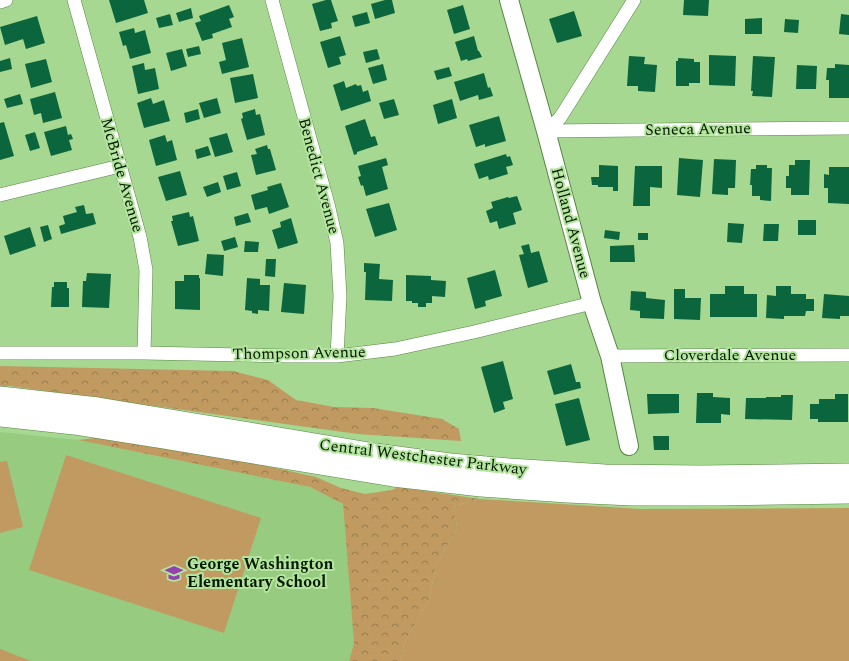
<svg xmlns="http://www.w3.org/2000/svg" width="849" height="661" viewBox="0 0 849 661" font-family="Spectral,serif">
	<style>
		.built { fill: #96cb80 }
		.green { fill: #c09a60 }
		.forest { fill: url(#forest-crowns) }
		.building { fill: #0c663d }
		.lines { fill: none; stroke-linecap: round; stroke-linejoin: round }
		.street-casing { stroke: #588644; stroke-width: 14 }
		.secondary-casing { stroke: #588644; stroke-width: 20 }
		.primary-casing { stroke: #588644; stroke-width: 22 }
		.street { stroke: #fff; stroke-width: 13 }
		.secondary { stroke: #fff; stroke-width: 18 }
		.primary { stroke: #fff; stroke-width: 21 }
		.labels { text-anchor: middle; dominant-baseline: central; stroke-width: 4; stroke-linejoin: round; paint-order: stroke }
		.street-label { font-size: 16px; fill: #071901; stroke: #b3e59e }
		.poi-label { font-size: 16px; font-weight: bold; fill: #071901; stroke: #b3e59e; text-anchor: start }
	</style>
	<defs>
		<pattern id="forest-crowns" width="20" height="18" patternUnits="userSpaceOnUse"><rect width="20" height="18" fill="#c09a60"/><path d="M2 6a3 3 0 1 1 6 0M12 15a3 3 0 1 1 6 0" fill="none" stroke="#9a7d4d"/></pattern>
	</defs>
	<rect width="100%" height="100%" fill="#a6d891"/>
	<path class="built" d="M 0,432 L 78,440 L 310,487 L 343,504 L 354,643 L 349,661 L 0,661 Z"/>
	<path class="green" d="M 66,455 L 261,518 L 224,633 L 29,570 Z
		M 7,461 L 23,527 L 0,533 L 0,462 Z
		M 480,499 L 641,509 L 849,508 L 849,661 L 401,661 L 404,643 L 429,600 L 436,565 L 457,528 L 454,506 Z
		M 0,649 L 31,661 L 0,661 Z"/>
	<path class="forest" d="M 0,366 L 233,371 L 268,380 L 296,400 L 334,407 L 373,408 L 442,419 L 459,429 L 461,441 L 358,434 L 10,386 L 0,387 Z
		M 112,436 L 244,461 L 316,477 L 341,488 L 365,494 L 392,490 L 398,487 L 480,499 L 454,506 L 457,528 L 436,565 L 429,600 L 404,643 L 401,661 L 349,661 L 354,643 L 343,504 L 310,487 L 78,440 Z"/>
	<path class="building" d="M 109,0 L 144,0 L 148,13 L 116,23 Z
		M 326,0 L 331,0 L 338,21 L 331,23 L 332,28 L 320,31 L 312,4 Z
		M 385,0 L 392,0 L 395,13 L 375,19 L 371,4 Z
		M 684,0 L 709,0 L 708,16 L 683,15 Z
		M 229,5 L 234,17 L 229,19 L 232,27 L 212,34 L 213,38 L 202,41 L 195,23 L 201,21 L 199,16 Z
		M 463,5 L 470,29 L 454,34 L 447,10 Z
		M 191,8 L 193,18 L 179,22 L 176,13 Z
		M 574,11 L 582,36 L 557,43 L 549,19 Z
		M 367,12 L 370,23 L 355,27 L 352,16 Z
		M 170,14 L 173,25 L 159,28 L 156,18 Z
		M 841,14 L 849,15 L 849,35 L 839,34 Z
		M 37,16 L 45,43 L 26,49 L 23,39 L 5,45 L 0,27 Z
		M 762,18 L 762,34 L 745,34 L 745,19 Z
		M 785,19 L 799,20 L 798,33 L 784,32 Z
		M 134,28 L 135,33 L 145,30 L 151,53 L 130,59 L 126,45 L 123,46 L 119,32 Z
		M 340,36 L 346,55 L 339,57 L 341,64 L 328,68 L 320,42 Z
		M 474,36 L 478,51 L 479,51 L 482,57 L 468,61 L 467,59 L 461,61 L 455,42 Z
		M 242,38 L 249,67 L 222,74 L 219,62 L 226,60 L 222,43 Z
		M 199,46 L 201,54 L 188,57 L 186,49 Z
		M 182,49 L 187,66 L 171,71 L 166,53 Z
		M 377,49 L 380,59 L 366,63 L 363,52 Z
		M 709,55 L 736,56 L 735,86 L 709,85 Z
		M 629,56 L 645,57 L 644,64 L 657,65 L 655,92 L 638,91 L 638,86 L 627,86 Z
		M 753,56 L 775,57 L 772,97 L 752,96 L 753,91 L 751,91 Z
		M 10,58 L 12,69 L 0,72 L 0,61 Z
		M 678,58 L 694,59 L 694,62 L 700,62 L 700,83 L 689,83 L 689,86 L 676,86 L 676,61 L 678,61 Z
		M 46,59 L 52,82 L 31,88 L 25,64 Z
		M 144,63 L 145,70 L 155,68 L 159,89 L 138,94 L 132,66 Z
		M 383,64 L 387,80 L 373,84 L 368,68 Z
		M 835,64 L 849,65 L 849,98 L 829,98 L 829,80 L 826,80 L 827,68 L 835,68 Z
		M 797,65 L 817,66 L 816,89 L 796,89 Z
		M 449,67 L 452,76 L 437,80 L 434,71 Z
		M 484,73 L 488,88 L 490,87 L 493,96 L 479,100 L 478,95 L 460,101 L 454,82 Z
		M 253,74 L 258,98 L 235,103 L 230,78 Z
		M 344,81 L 346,88 L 356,84 L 357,86 L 361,85 L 363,92 L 368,90 L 371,101 L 341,111 L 333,85 Z
		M 55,92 L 62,118 L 43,123 L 41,113 L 34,115 L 30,99 Z
		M 20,94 L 23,104 L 7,108 L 4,99 Z
		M 151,98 L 153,104 L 164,100 L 170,121 L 144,128 L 137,103 Z
		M 217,98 L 221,113 L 204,118 L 199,103 Z
		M 394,99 L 399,115 L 384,119 L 379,103 Z
		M 452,99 L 457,118 L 438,124 L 433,105 Z
		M 198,109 L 200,119 L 186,123 L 184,113 Z
		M 255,109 L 256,115 L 260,114 L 265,135 L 247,140 L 241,119 L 243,118 L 242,113 Z
		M 499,116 L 506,141 L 485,147 L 485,144 L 476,147 L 469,125 Z
		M 365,119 L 371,137 L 375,136 L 378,145 L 357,152 L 357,154 L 354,155 L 345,126 Z
		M 4,122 L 14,156 L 0,160 L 0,123 Z
		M 66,126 L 68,135 L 71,134 L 73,139 L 69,140 L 72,150 L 51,156 L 44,132 Z
		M 35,132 L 40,148 L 30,151 L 25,135 Z
		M 227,133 L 233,152 L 215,157 L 209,138 Z
		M 165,135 L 167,142 L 172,140 L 177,160 L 156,166 L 149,140 Z
		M 267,145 L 268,149 L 270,149 L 276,170 L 256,175 L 251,155 L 257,154 L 255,149 Z
		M 208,146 L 211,155 L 197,159 L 195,150 Z
		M 506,154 L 507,157 L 510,156 L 513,165 L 506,167 L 508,174 L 489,180 L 488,176 L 479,179 L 474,164 Z
		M 386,158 L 388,165 L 382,167 L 388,189 L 366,196 L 363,185 L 361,186 L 358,177 L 361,176 L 358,166 Z
		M 679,158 L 703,160 L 700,197 L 677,195 Z
		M 714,159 L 736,160 L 735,188 L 728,188 L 728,195 L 712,194 Z
		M 795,160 L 810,160 L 809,195 L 791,195 L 791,188 L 786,188 L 786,176 L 789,176 L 789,165 L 795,165 Z
		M 599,165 L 618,166 L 618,191 L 613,191 L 613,187 L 598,187 L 598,185 L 592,185 L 591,177 L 599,177 Z
		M 756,165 L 767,165 L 767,168 L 772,168 L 771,201 L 760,200 L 760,196 L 752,196 L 752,185 L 750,185 L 751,169 L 756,169 Z
		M 635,166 L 662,166 L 662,188 L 650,187 L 650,206 L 633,206 Z
		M 829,167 L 849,167 L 849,204 L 828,203 L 828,188 L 824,188 L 824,174 L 829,175 Z
		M 180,171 L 187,195 L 166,201 L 158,177 Z
		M 237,172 L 241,186 L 227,190 L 223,176 Z
		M 218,182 L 221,192 L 207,197 L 203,187 Z
		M 281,183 L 289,207 L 269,214 L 267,207 L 255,210 L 251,195 L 268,190 L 267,187 Z
		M 517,196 L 522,210 L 513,213 L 516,224 L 499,229 L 497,221 L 490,223 L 486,211 L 493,208 L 491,202 L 508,197 L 509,198 Z
		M 389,203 L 397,230 L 375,237 L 366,209 Z
		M 84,205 L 86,214 L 93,213 L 96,224 L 61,234 L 59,226 L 65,224 L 63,216 L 77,212 L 75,207 Z
		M 189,212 L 190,217 L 193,216 L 199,241 L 178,246 L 171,221 L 173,221 L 172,216 Z
		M 248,213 L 251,222 L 236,226 L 234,217 Z
		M 291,218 L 298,243 L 278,249 L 272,230 L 281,227 L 280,222 Z
		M 798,220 L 816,220 L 816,235 L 798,235 Z
		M 728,223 L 744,224 L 742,243 L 727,242 Z
		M 764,224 L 779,224 L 778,241 L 763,241 Z
		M 48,225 L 52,239 L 44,242 L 40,227 Z
		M 30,227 L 36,246 L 10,255 L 4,236 Z
		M 605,230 L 620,232 L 619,240 L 604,238 Z
		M 638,233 L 648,233 L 648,240 L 638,240 Z
		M 235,237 L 238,247 L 224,251 L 221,241 Z
		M 245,241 L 259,242 L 258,252 L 244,252 Z
		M 529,244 L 531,253 L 539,251 L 548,282 L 528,288 L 519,255 L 524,254 L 521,246 Z
		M 634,245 L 635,262 L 610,262 L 610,246 Z
		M 207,254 L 224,255 L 223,276 L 205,274 Z
		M 266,259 L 276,259 L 275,277 L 265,276 Z
		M 364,263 L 380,264 L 379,279 L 393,280 L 392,301 L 365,300 L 366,272 L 364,272 Z
		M 495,270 L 502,296 L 485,301 L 486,306 L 475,309 L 467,278 Z
		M 87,273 L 111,274 L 109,308 L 82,307 L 83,281 L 86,281 Z
		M 184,275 L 199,275 L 199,278 L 200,278 L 200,310 L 175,309 L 175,281 L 184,281 Z
		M 406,275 L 431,276 L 431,280 L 446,281 L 445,297 L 432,296 L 432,303 L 426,303 L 426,307 L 418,307 L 418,303 L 412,303 L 412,301 L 406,301 Z
		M 247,278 L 260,279 L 260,285 L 270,285 L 269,311 L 258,310 L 258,314 L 252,313 L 252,311 L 245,310 Z
		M 54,282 L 67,282 L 67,288 L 69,288 L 69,307 L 51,307 L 52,287 L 54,287 Z
		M 284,283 L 306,285 L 304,314 L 281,312 Z
		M 725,286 L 744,286 L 744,294 L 757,294 L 757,317 L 710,317 L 710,294 L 725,294 Z
		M 776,286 L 791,286 L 791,294 L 806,294 L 806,299 L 814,299 L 814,311 L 806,311 L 805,316 L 784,316 L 784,319 L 766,318 L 767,295 L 776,296 Z
		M 674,289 L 685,289 L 685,298 L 701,298 L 700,320 L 674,319 Z
		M 631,291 L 646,292 L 646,298 L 665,300 L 664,319 L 640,318 L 640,311 L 630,310 Z
		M 824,294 L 849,296 L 849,316 L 840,316 L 840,319 L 822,318 Z
		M 503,361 L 513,399 L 503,402 L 505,409 L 494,413 L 481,367 Z
		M 571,364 L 576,382 L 580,382 L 581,388 L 554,395 L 547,371 Z
		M 697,393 L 713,393 L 713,397 L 730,398 L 730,415 L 721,414 L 721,423 L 696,423 Z
		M 647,394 L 679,394 L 679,413 L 648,414 Z
		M 835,394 L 848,394 L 848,422 L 818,422 L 818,419 L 810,419 L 810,404 L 819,404 L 819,399 L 835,399 Z
		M 781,395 L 793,395 L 792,420 L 745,419 L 746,398 L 766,398 L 766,397 L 781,397 Z
		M 579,398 L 590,440 L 566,446 L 555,404 Z
		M 653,436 L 669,436 L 669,450 L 654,450 Z"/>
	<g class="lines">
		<g class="street-casing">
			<path id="street" d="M 74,0 L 140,237 L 146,270 L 144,353
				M 272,0 L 328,204 L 337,243 L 340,296 L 337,356
				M 0,2 L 6,0
				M 546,131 L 849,128
				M 546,131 L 560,118 L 634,0
				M 0,195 L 120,166
				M 0,353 L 144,353 L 288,356 L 337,356 L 395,349 L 474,332 L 592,303
				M 610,356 L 849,355"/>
		</g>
		<g class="secondary-casing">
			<path id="secondary" d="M 509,0 L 546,131 L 592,303 L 610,356 L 629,446"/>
		</g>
		<g class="primary-casing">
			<path id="primary" d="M 0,397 L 98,408 L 375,454 L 450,464 L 509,469 L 605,475 L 700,476 L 849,474
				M 0,416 L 74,424 L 163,438 L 393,476 L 481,486 L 567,492 L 632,495 L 716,495 L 849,493"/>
		</g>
		<use href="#street" class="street"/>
		<use href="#secondary" class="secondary"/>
		<use href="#primary" class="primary"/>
	</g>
	<defs>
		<g id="school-bare" transform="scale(1.38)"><path d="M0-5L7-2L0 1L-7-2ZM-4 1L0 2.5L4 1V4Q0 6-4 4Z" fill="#9441b0" stroke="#b3e59e" stroke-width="2.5" paint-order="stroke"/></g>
	</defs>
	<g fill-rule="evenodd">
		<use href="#school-bare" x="174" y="573"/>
	</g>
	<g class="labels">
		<g class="street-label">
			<text transform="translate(698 129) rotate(-1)">Seneca Avenue</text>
			<text transform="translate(122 175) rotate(74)">McBride Avenue</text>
			<text transform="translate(319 176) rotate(75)">Benedict Avenue</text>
			<text transform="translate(571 223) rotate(75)">Holland Avenue</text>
			<text transform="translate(299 353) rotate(-1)">Thompson Avenue</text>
			<text x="730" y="355">Cloverdale Avenue</text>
			<text transform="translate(423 457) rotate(7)">Central Westchester Parkway</text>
		</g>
		<g class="poi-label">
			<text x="187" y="564">George Washington<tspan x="187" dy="18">Elementary School</tspan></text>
		</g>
	</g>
</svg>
